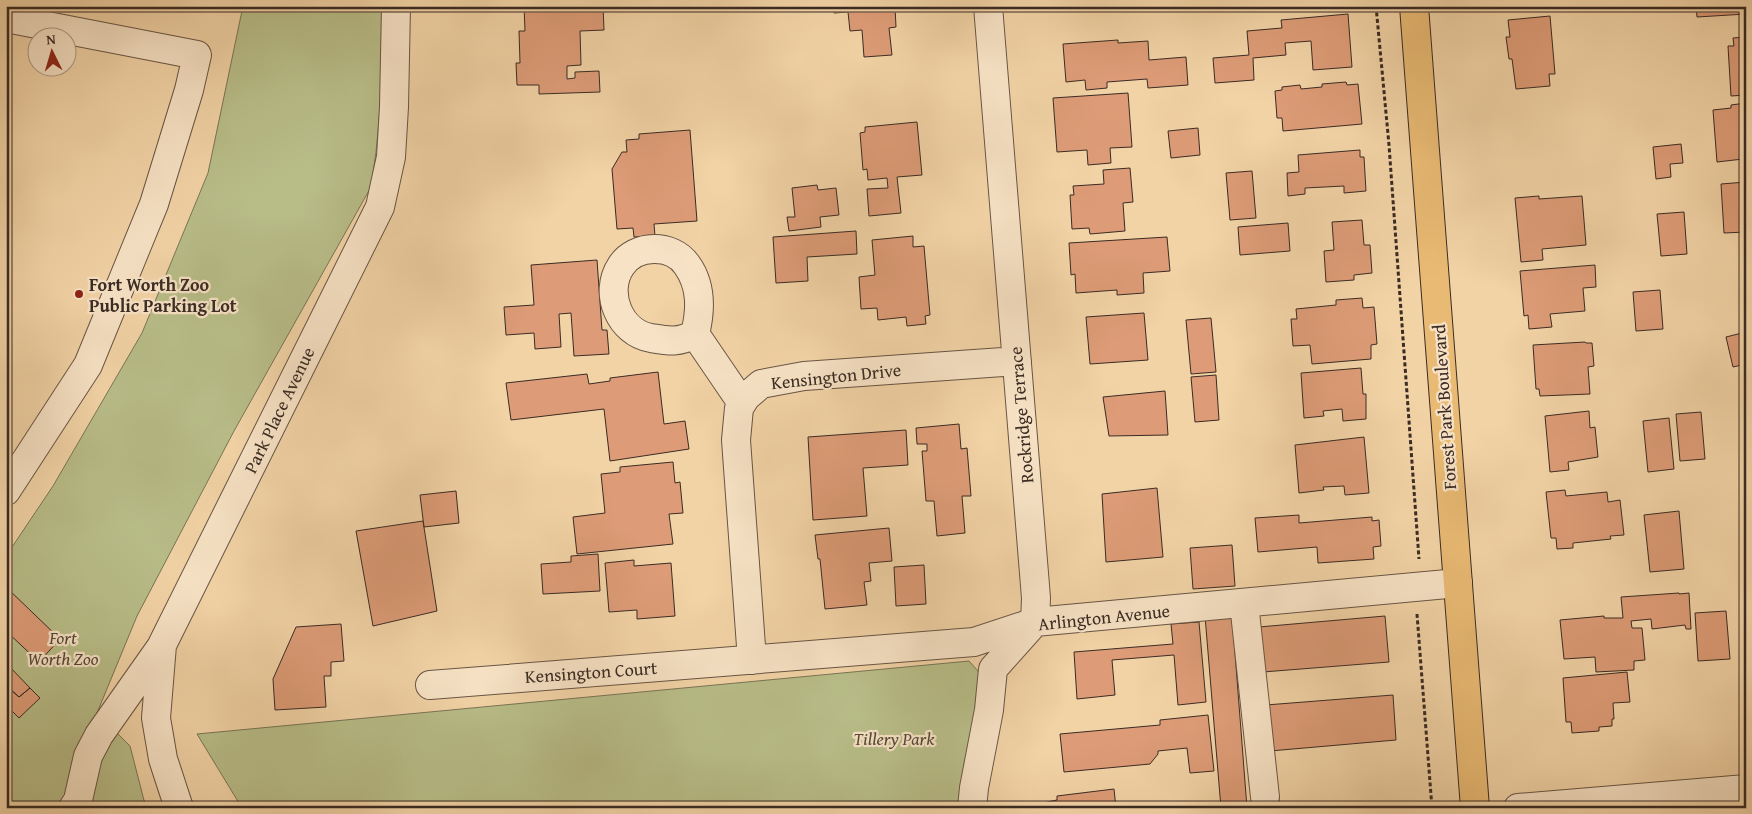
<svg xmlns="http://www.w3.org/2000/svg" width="1752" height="814" viewBox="0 0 1752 814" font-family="'Gentium Book Plus',serif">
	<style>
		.green { fill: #b8bd88; stroke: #797456 }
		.building { fill: #dd9c77; stroke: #3a2b24 }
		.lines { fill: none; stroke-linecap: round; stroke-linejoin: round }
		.minor-casing { stroke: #685544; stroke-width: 30 }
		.major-casing { stroke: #3a2b24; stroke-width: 30 }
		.path { stroke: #3a2b24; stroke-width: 3; stroke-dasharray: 4 2.5; stroke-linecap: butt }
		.minor { stroke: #f7e2c5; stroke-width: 28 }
		.major { stroke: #e9ba73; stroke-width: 28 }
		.poi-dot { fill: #8f2418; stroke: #f7e2c5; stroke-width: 2 }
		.labels { text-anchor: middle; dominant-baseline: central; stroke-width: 4.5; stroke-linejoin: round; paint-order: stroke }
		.poi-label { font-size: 18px; font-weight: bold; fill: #3a2b24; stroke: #f7e2c5; text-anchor: start }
		.street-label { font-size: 18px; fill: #3a2b24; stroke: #f7e2c5 }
		.park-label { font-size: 18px; font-style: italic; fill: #534838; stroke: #f7e2c5 }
	</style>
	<rect width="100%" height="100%" fill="#f2d3a6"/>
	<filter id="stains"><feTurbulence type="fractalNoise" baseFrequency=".004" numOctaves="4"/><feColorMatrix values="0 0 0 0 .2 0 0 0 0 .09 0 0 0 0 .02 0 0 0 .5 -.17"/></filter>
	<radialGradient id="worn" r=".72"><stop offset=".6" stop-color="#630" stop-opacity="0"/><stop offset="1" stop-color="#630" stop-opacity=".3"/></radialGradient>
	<path class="green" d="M 243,6 L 383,6 L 384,68 L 376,152 L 371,187 L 234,431 L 137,616 L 97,713 L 130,746 L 146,808 L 6,808 L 6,556 L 53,486 L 142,333 L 208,173 Z
		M 969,661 L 978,671 L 983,684 L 958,808 L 242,808 L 197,734 Z"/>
	<path class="building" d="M 524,6 L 603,6 L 604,30 L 580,31 L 581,65 L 567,66 L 567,79 L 575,78 L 575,72 L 599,71 L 600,92 L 539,94 L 539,85 L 517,85 L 516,63 L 520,63 L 519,31 L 525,31 Z
		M 834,6 L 911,6 L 895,7 L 896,27 L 889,28 L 892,55 L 864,57 L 862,30 L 850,31 L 848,12 L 834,13 Z
		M 1696,6 L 1746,6 L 1746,14 L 1697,17 Z
		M 1348,14 L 1352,67 L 1313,70 L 1311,41 L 1285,43 L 1286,55 L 1253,58 L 1254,80 L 1215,83 L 1213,58 L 1249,55 L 1247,31 L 1282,28 L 1281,20 Z
		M 1550,16 L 1555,74 L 1549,74 L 1550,86 L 1516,89 L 1512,59 L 1509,59 L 1506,37 L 1510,37 L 1508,20 Z
		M 1746,37 L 1746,95 L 1731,96 L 1728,46 L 1734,46 L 1733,38 Z
		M 1118,40 L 1118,43 L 1148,41 L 1149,60 L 1186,57 L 1188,85 L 1148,88 L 1147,79 L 1107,82 L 1107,88 L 1086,90 L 1085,80 L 1066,82 L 1063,44 Z
		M 1346,82 L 1347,85 L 1358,84 L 1362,124 L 1283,131 L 1282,118 L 1277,118 L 1275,91 L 1282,90 L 1282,87 L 1300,85 L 1301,89 L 1322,87 L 1322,84 Z
		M 1128,93 L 1132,147 L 1110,148 L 1111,163 L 1088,165 L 1087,150 L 1057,152 L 1053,98 Z
		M 1746,103 L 1746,153 L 1743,154 L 1743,159 L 1717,162 L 1713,110 L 1731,108 L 1731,105 Z
		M 917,122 L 922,175 L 897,177 L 901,213 L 869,216 L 867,189 L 888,188 L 887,178 L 868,180 L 867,169 L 863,170 L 860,133 L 865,132 L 865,127 Z
		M 1198,128 L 1200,155 L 1171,158 L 1168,131 Z
		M 690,130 L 697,221 L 654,224 L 655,236 L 634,237 L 633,228 L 617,229 L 612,169 L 622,152 L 627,152 L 626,140 L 639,139 L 639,134 Z
		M 1681,144 L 1683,163 L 1670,164 L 1671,177 L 1656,179 L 1653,147 Z
		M 1360,150 L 1360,157 L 1364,157 L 1366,191 L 1344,193 L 1344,186 L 1305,188 L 1305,194 L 1288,196 L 1287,173 L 1299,172 L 1298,155 Z
		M 1130,168 L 1133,202 L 1123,203 L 1125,231 L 1090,234 L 1089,228 L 1072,229 L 1070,195 L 1074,195 L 1073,186 L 1104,184 L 1103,170 Z
		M 1252,171 L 1256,218 L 1230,220 L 1226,173 Z
		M 1746,182 L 1746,232 L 1724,233 L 1721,184 Z
		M 817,185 L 818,190 L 836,188 L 839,215 L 820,217 L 821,227 L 789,231 L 787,217 L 795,217 L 792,188 Z
		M 1539,196 L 1539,199 L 1582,196 L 1586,245 L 1542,249 L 1543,260 L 1521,262 L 1515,198 Z
		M 1684,212 L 1687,254 L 1661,256 L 1657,214 Z
		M 1362,220 L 1364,245 L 1370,245 L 1372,273 L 1354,275 L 1354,280 L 1326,282 L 1324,251 L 1334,250 L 1332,222 Z
		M 1288,223 L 1290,251 L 1240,255 L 1238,227 Z
		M 856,231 L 857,254 L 807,257 L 808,281 L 776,283 L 773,237 Z
		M 913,236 L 913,247 L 924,246 L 930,315 L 925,316 L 926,324 L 907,326 L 906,317 L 878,320 L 877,308 L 861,309 L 859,277 L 875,275 L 872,240 Z
		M 1167,237 L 1170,271 L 1143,273 L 1144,293 L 1117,295 L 1117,290 L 1076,293 L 1075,274 L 1071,275 L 1069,243 Z
		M 597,260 L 602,330 L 607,330 L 609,354 L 574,356 L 571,313 L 559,314 L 561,347 L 535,349 L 534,333 L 506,335 L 504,307 L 534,305 L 531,265 Z
		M 1595,265 L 1596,287 L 1583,288 L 1585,311 L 1550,314 L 1552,327 L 1529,329 L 1528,315 L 1524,316 L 1520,271 Z
		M 1660,290 L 1663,329 L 1636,331 L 1633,292 Z
		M 1362,298 L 1363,308 L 1374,307 L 1377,344 L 1371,345 L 1371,359 L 1312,364 L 1310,345 L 1293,346 L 1291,319 L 1297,319 L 1296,309 L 1336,305 L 1336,300 Z
		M 1144,313 L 1148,360 L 1090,364 L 1086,317 Z
		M 1211,318 L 1216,372 L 1191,374 L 1186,320 Z
		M 1746,332 L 1746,364 L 1733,367 L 1726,337 Z
		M 1585,342 L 1586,343 L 1592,343 L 1594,366 L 1588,367 L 1590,394 L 1540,396 L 1539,389 L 1536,389 L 1533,345 Z
		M 1361,368 L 1363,394 L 1366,394 L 1366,419 L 1343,421 L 1342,409 L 1323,411 L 1324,416 L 1304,418 L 1301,373 Z
		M 658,372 L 664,424 L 685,421 L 689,449 L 610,461 L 604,409 L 511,420 L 506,383 L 587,374 L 589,384 L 610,381 L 610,378 Z
		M 1216,375 L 1219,420 L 1195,422 L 1191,377 Z
		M 1165,391 L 1168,435 L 1109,436 L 1103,397 Z
		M 1589,411 L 1590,428 L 1595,427 L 1598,457 L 1568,462 L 1569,470 L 1550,472 L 1545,416 Z
		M 1701,412 L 1705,459 L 1680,461 L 1676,414 Z
		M 1669,418 L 1674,469 L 1648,472 L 1643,421 Z
		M 959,424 L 961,449 L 967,448 L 971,496 L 962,496 L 965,533 L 937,536 L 934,501 L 926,501 L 922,451 L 927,451 L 927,444 L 917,444 L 916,428 Z
		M 906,430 L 908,465 L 863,468 L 867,516 L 813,520 L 808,437 Z
		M 1364,437 L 1369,493 L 1345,495 L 1344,486 L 1323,487 L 1324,490 L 1299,493 L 1295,445 Z
		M 673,462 L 675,483 L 680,482 L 683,513 L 669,514 L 673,544 L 577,554 L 573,517 L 605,513 L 601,474 L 620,472 L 620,467 Z
		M 1157,488 L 1163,557 L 1106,562 L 1102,494 Z
		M 1565,490 L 1566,496 L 1607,492 L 1608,502 L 1620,500 L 1624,535 L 1610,536 L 1611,539 L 1573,543 L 1573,548 L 1557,549 L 1556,538 L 1551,538 L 1546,492 Z
		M 456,491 L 459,523 L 424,527 L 420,495 Z
		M 1679,511 L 1684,569 L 1650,572 L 1644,515 Z
		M 1299,515 L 1299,523 L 1372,517 L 1372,521 L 1379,520 L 1381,546 L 1373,547 L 1374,559 L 1318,563 L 1317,547 L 1258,552 L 1255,518 Z
		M 423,521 L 437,611 L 373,626 L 356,531 Z
		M 889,528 L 892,561 L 869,563 L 871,581 L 864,582 L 867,605 L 825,609 L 820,559 L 818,559 L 815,535 Z
		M 1232,545 L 1235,586 L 1193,589 L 1190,548 Z
		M 598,554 L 600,591 L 543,594 L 541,564 L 571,562 L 571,556 Z
		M 634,560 L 634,566 L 671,563 L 675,616 L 637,619 L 637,610 L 609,612 L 605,563 Z
		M 924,565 L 926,604 L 896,606 L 894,567 Z
		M 6,587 L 60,639 L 39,662 L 6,631 Z
		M 1679,593 L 1679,594 L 1689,593 L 1691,629 L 1686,629 L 1685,625 L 1652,629 L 1651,619 L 1631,621 L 1632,628 L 1642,628 L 1645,660 L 1634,661 L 1634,670 L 1596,672 L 1595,657 L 1564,659 L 1560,620 L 1604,616 L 1604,618 L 1623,618 L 1621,597 Z
		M 1726,611 L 1730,659 L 1698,661 L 1695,613 Z
		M 1232,614 L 1247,808 L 1221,808 L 1205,616 Z
		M 1385,616 L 1389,662 L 1263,672 L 1259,627 Z
		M 1199,622 L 1206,702 L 1178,705 L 1174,655 L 1112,660 L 1115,695 L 1077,699 L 1074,652 L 1173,644 L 1171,624 Z
		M 341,624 L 344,661 L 331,662 L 331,676 L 324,676 L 326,707 L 275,710 L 273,679 L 296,627 Z
		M 8,665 L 30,688 L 19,697 L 9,688 L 6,690 L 6,667 Z
		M 1627,672 L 1630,702 L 1613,703 L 1614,719 L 1612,719 L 1612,726 L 1599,727 L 1599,731 L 1572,733 L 1571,722 L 1566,722 L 1563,678 Z
		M 9,688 L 19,697 L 30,688 L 40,698 L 19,718 L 6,705 L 6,690 Z
		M 1393,695 L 1396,740 L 1270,751 L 1266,705 Z
		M 1208,715 L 1214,771 L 1190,773 L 1187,748 L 1158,751 L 1158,754 L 1150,764 L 1064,772 L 1060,734 L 1160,725 L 1160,720 Z
		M 1114,789 L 1116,808 L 1048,808 L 1047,802 L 1057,800 L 1057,796 Z"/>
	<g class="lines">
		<g class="minor-casing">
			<path id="minor" d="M 6,18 L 197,55 L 189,90 L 154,204 L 88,365 L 6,491
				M 695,334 C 678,343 669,341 651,338 C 620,333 603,293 621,266 C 635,244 672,243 687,265 C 702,286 701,310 695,334 L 742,403
				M 1244,603 L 1265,797
				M 752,660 L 736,440 L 739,408 L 746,397 L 761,384 L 804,376 L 1017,361
				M 430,685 L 974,642 L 1035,622 L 1458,583
				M 73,808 L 78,800 L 88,756 L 99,735 L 161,647
				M 179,808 L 163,759 L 156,718 L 162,645 L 380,207 L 391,157 L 394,107 L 396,6
				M 972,808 L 974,788 L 989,710 L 993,669 L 1035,622 L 1036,598 L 988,6
				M 1518,808 L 1746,789"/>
		</g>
		<g class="major-casing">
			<path id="major" d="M 1414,6 L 1475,808"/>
		</g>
		<path class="path" d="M 1376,6 L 1389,145 L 1419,559
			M 1417,614 L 1432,808"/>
		<use href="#minor" class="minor"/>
		<use href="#major" class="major"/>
	</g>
	<circle class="poi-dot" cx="79" cy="294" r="5"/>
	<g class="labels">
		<g class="poi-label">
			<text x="89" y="284">Fort Worth Zoo<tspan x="89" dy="21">Public Parking Lot</tspan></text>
		</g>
		<g class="street-label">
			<text transform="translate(836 376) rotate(-6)">Kensington Drive</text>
			<text transform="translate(1444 407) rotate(-94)">Forest Park Boulevard</text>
			<text transform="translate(279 410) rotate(-64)">Park Place Avenue</text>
			<text transform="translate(1021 415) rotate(-95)">Rockridge Terrace</text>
			<text transform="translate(1104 617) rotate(-6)">Arlington Avenue</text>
			<text transform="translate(591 672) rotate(-4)">Kensington Court</text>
		</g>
		<g class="park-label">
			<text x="63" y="637">Fort<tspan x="63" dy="21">Worth Zoo</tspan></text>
			<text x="894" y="738">Tillery Park</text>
		</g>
	</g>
	<rect width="1752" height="814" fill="none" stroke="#f2d3a6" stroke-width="25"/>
	<rect x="8" y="8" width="1737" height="799" fill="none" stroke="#3a2b24" stroke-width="2.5"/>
	<rect x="12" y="12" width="1727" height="789" fill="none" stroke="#3a2b24"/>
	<g transform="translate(52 52) rotate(355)"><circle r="24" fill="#f7e2c5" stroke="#ab9985"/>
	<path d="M0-4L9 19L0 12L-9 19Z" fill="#8f2418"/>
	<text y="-8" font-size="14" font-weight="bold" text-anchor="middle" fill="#3a2b24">N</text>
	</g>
	<rect width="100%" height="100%" filter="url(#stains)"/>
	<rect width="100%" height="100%" fill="url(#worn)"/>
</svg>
